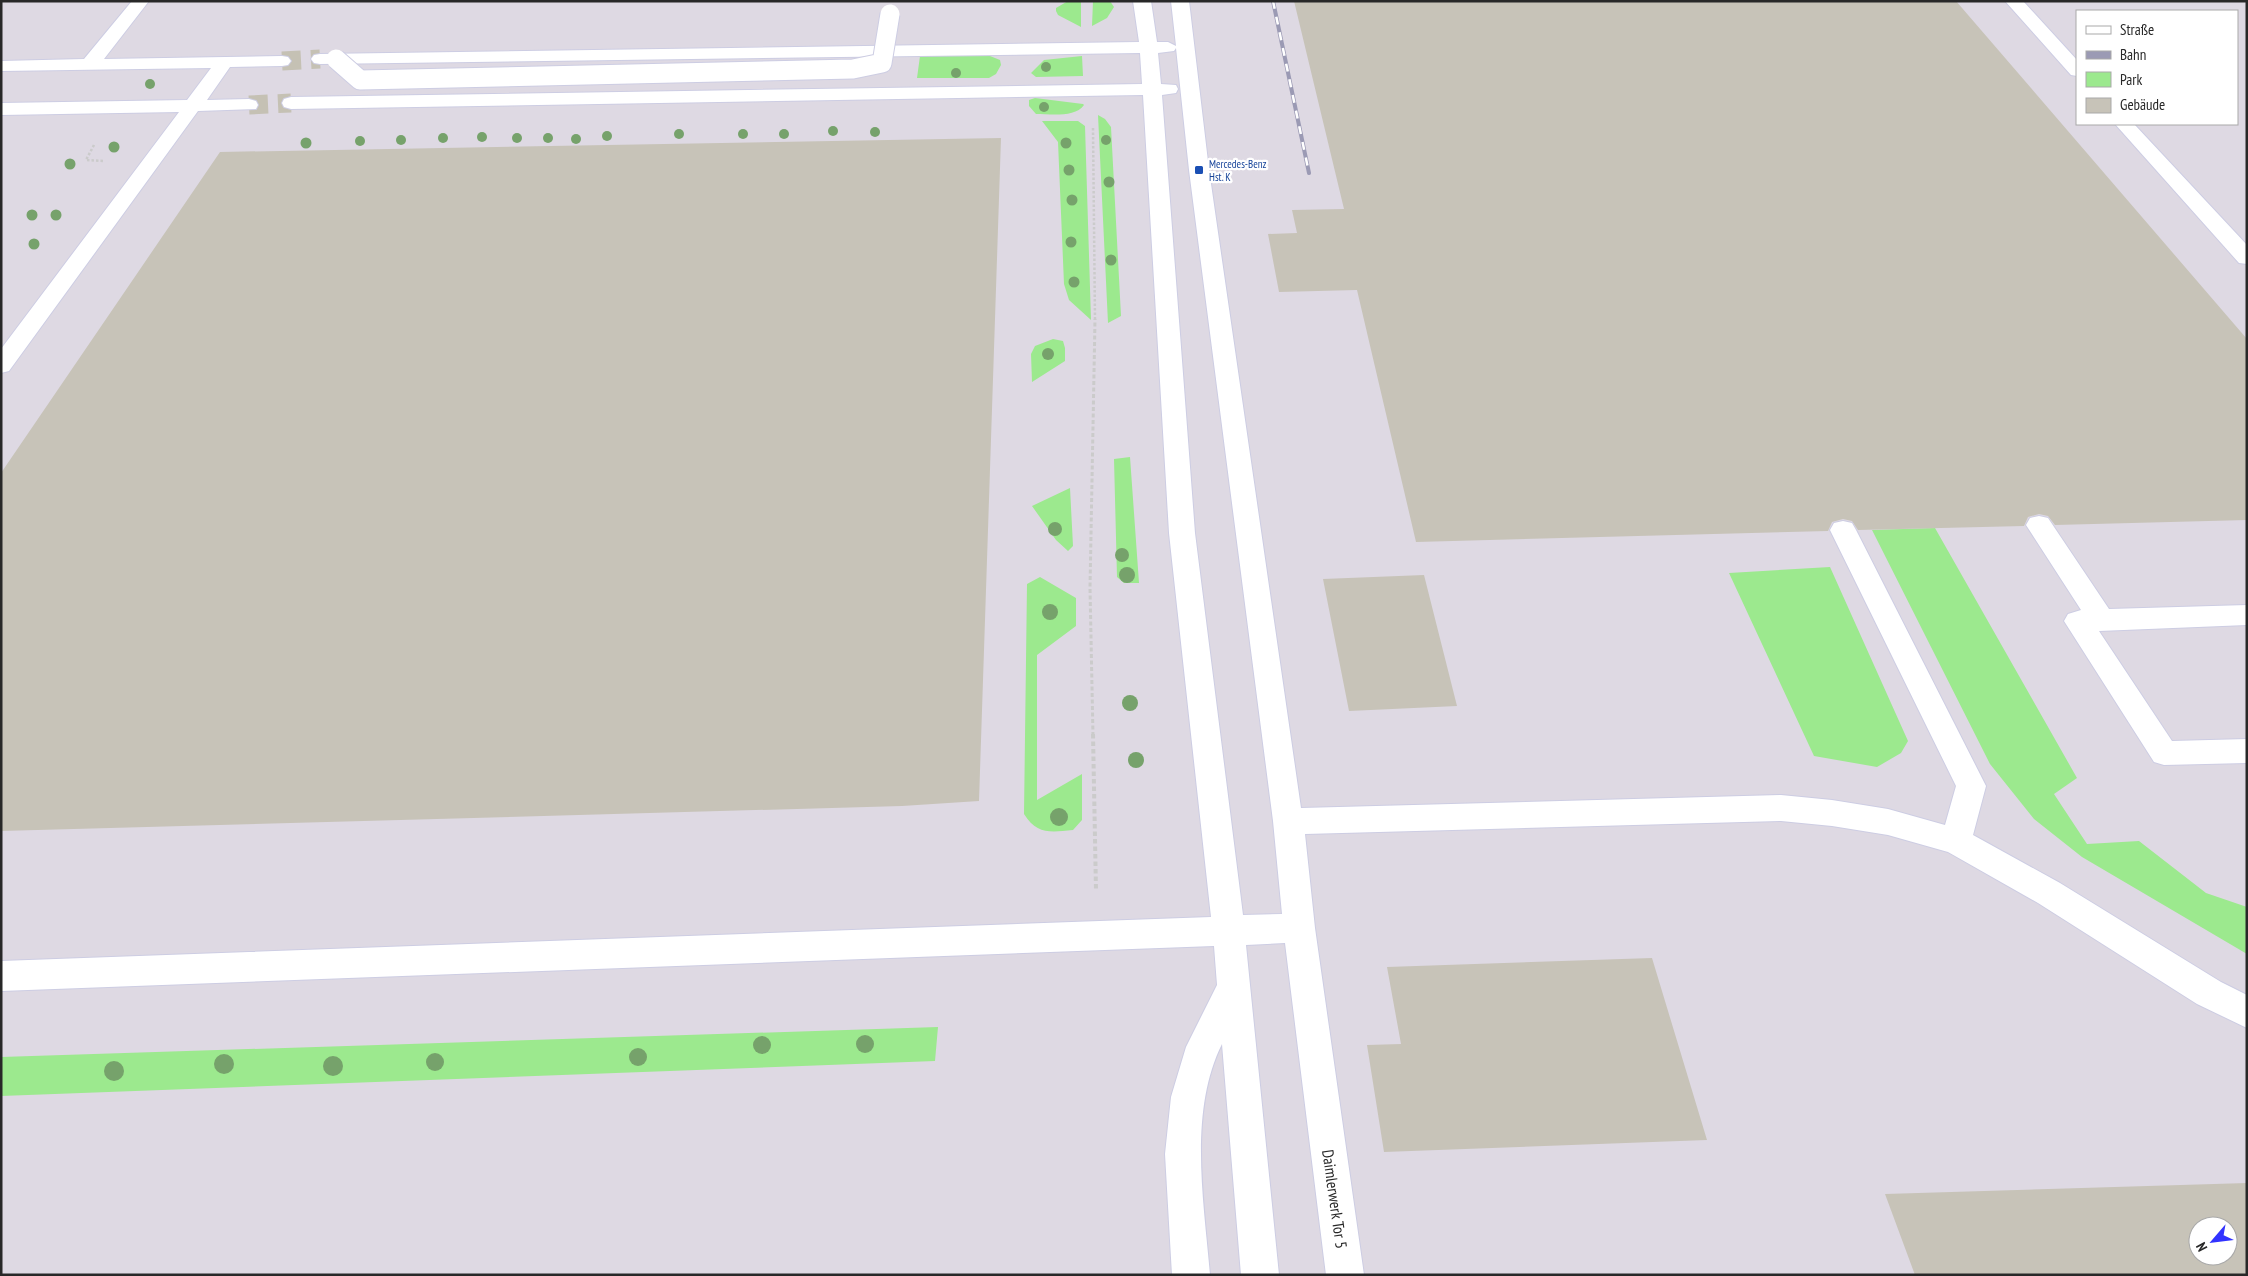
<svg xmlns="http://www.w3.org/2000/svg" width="2248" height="1276" viewBox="0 0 2248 1276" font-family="'PT Sans Narrow',sans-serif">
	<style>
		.industrial { fill: #ded9e3; fill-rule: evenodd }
		.green { fill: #9ce98e }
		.building { fill: #c7c3b8; fill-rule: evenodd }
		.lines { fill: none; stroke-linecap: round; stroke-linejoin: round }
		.minor-tunnel { stroke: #c5c1b4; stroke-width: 19; stroke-dasharray: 19 10; stroke-linecap: butt }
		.minor-casing { stroke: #cdcde3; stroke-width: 2 }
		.path-far2 { stroke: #cbcbcb; stroke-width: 2.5; stroke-dasharray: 2.5 2; stroke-linecap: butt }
		.path-far1 { stroke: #cbcbcb; stroke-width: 3; stroke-dasharray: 4 2.5; stroke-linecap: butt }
		.path { stroke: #cbcbcb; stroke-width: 4; stroke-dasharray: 4.5 3; stroke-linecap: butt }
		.minor { fill: #fff; fill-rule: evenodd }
		.rail-casing { stroke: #9b9ab4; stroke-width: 4 }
		.rail { stroke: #fff; stroke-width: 2.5; stroke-dasharray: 8; stroke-linecap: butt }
		.minor-bridge-casing { stroke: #cdcde3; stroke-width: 21; stroke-linecap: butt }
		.minor-bridge { stroke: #fff; stroke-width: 19 }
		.tree { fill: #76a26b }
		.transit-dot { fill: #1a4fb4; stroke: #fff; stroke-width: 2 }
		.labels { text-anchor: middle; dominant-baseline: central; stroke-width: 4.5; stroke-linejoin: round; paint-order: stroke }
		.far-transit-label { font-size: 11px; fill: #164399; stroke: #fff; text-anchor: start }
		.near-street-label { font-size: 16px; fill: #282828; stroke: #fff }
	</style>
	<rect width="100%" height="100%" fill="#ece7d7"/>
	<path class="industrial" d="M 1,1 L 2247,1 L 2247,1275 L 1,1275 ZM 2077,11 L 2237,11 L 2237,124 L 2077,124 ZM 2198,1226 L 2228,1226 L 2228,1256 L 2198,1256 Z"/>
	<path class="green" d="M 1068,1 L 1081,1 L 1081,27 L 1058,15 L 1056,11 L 1056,8 Z
		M 1093,1 L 1110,1 L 1114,7 L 1107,18 L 1092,26 Z
		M 920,56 L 990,56 L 1000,60 L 1001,65 L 996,74 L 989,78 L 917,78 Z
		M 1082,56 L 1083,76 L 1036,77 L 1031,73 L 1044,60 Z
		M 1035,98 L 1083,104 L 1084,105 C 1075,118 1050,114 1036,114 L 1029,106 L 1029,100 Z
		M 1098,115 L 1105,119 L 1111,127 L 1121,316 L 1108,323 Z
		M 1042,121 L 1078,121 L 1085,126 L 1091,320 L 1069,300 L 1064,284 L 1058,142 Z
		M 1053,339 L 1063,341 L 1065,348 L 1065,361 L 1032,382 L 1031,354 L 1035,346 Z
		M 1130,457 L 1139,583 L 1124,583 L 1117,577 L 1114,459 Z
		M 1070,488 L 1073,546 L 1068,551 L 1056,540 L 1032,506 Z
		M 1935,528 L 2077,778 L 2054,794 L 2087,844 L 2139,841 L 2206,893 L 2247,907 L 2247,954 L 2082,857 L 2034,819 L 1990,764 L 1872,530 Z
		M 1830,567 L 1908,741 L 1901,753 L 1877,767 L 1814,756 L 1729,573 Z
		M 1040,577 L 1076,598 L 1076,626 L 1037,655 L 1037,800 L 1082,774 L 1082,820 L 1073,830 C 1051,832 1037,835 1024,814 L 1027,584 Z
		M 938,1027 L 935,1061 L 1,1096 L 1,1057 Z"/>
	<path class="building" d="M 1294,1 L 1956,1 L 2247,339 L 2247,520 L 2055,525 L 2048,516 L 2039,514 L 2028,517 L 2024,526 L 1858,530 L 1852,521 L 1843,519 L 1832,522 L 1828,531 L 1416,542 L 1357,290 L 1279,292 L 1268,234 L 1297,233 L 1292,210 L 1344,209 Z
		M 1001,138 L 979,801 L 902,806 L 1,831 L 1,473 L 220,152 Z
		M 1424,575 L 1457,706 L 1349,711 L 1323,579 Z
		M 1652,958 L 1707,1140 L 1384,1152 L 1367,1045 L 1401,1044 L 1387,967 Z
		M 2247,1183 L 2247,1275 L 1915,1275 L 1885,1194 ZM 2198,1226 L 2228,1226 L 2228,1256 L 2198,1256 Z"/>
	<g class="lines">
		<path class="minor-tunnel" d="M 282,61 L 320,59
			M 249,105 L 291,103"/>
		<g class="minor-casing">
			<path id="minor" d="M 132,1 L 149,1 L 104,59 L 282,56 L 288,57 L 291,61 L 288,65 L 282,66 L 230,67 L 207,100 L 249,99 L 256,101 L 258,105 L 256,109 L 198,111 L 9,371 L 1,373 L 1,349 L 179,112 L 1,115 L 1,103 L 187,100 L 211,68 L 1,71 L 1,61 L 84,59 Z
				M 1133,1 L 1151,1 L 1157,42 L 1168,42 L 1176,46 L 1171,1 L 1189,1 L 1209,170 L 1301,808 L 1781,795 L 1832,800 L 1888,809 L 1945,825 L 1956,786 L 1830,530 L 1834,523 L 1843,521 L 1852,523 L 1856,530 L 1986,786 L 1973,835 L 2060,883 L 2221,982 L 2247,995 L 2247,1028 L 2197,1004 L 2038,903 L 1948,852 L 1888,835 L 1832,826 L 1781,821 L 1305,834 L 1315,928 L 1364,1275 L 1326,1275 L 1285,943 L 1246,945 L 1279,1275 L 1241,1275 L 1222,1044 C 1188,1112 1204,1202 1210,1275 L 1172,1275 L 1165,1154 L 1171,1097 L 1186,1047 L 1217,985 L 1214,946 L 1,991 L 1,961 L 1211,917 L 1169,533 L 1143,95 L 291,109 L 284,107 L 282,103 L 284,99 L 291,97 L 1142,84 L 1140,53 L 320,64 L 314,63 L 311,59 L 314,55 L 320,54 L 1139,42 ZM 1176,48 L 1189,170 L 1273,821 L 1282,914 L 1243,915 L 1195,533 L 1162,95 L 1176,93 L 1178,89 L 1176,85 L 1161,84 L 1158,53 L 1174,51 Z
				M 2005,1 L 2023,1 L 2077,60 L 2077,76 L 2071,75 Z
				M 2115,124 L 2134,124 L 2247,245 L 2247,264 L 2239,263 Z
				M 2039,516 L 2048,518 L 2109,609 L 2247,605 L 2247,625 L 2099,631 L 2172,741 L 2247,739 L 2247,763 L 2164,765 L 2154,762 L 2064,621 L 2068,614 L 2081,610 L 2026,525 L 2030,518 Z"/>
		</g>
		<path class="path-far2" d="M 1093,128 L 1095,320
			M 94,145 L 86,160 L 104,161"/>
		<path class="path-far1" d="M 1093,736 L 1090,588 L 1095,319"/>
		<path class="path" d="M 1093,734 L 1096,891"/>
		<use href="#minor" class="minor"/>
		<g class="rail-casing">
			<path id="rail" d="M 1273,1 L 1309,173"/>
		</g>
		<use href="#rail" class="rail"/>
		<g class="minor-bridge-casing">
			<path id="minor-bridge" d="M 336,59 L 360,80 L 853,69 L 882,63 L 890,14"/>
		</g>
		<use href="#minor-bridge" class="minor-bridge"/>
	</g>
	<g class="tree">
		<circle cx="1046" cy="67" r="5"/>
		<circle cx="956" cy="73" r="5"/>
		<circle cx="150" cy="84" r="5"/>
		<circle cx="1044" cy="107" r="5"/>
		<circle cx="833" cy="131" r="5"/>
		<circle cx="875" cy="132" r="5"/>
		<circle cx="679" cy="134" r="5"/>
		<circle cx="743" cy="134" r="5"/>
		<circle cx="784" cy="134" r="5"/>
		<circle cx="607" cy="136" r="5"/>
		<circle cx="482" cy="137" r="5"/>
		<circle cx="443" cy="138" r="5"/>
		<circle cx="517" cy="138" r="5"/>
		<circle cx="548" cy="138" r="5"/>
		<circle cx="576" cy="139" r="5"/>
		<circle cx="401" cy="140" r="5"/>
		<circle cx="1106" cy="140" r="5"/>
		<circle cx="360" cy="141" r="5"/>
		<circle cx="306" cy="143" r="5.5"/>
		<circle cx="1066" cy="143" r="5.5"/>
		<circle cx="114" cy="147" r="5.5"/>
		<circle cx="70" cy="164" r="5.5"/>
		<circle cx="1069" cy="170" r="5.5"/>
		<circle cx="1109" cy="182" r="5.5"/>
		<circle cx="1072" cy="200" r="5.5"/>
		<circle cx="32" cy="215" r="5.5"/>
		<circle cx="56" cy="215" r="5.5"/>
		<circle cx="1071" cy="242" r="5.5"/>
		<circle cx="34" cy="244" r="5.5"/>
		<circle cx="1111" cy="260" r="5.5"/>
		<circle cx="1074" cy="282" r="5.5"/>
		<circle cx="1048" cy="354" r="6"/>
		<circle cx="1055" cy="529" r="7"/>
		<circle cx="1122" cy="555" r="7"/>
		<circle cx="1127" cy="575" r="8"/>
		<circle cx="1050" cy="612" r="8"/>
		<circle cx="1130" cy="703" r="8"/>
		<circle cx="1136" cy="760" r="8"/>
		<circle cx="1059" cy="817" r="9"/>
		<circle cx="865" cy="1044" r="9"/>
		<circle cx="762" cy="1045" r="9"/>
		<circle cx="638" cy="1057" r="9"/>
		<circle cx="435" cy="1062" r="9"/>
		<circle cx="224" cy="1064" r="10"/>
		<circle cx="333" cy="1066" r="10"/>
		<circle cx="114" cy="1071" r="10"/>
	</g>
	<rect class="transit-dot" x="1194" y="165" width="10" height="10" rx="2.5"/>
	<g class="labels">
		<g class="far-transit-label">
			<text x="1209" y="164">Mercedes-Benz<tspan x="1209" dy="13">Hst. K</tspan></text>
		</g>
		<g class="near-street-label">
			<text transform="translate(1335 1199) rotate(82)">Daimlerwerk Tor 5</text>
		</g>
	</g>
	<rect width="2248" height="1276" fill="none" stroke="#282828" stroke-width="5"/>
	<rect x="2076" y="10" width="162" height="115" fill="#ffffff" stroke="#a9a9a9"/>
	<rect x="2086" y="26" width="25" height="8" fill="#ffffff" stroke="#a9a9a9"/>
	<text x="2120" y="35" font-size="15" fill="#282828">Straße</text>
	<rect x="2086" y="51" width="25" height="8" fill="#9b9ab4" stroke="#a9a9a9"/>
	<text x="2120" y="60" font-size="15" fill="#282828">Bahn</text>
	<rect x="2086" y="72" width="25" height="15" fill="#9ce98e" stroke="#a9a9a9"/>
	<text x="2120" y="85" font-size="15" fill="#282828">Park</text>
	<rect x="2086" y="98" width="25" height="15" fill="#c7c3b8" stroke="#a9a9a9"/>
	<text x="2120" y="110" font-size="15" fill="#282828">Gebäude</text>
	<g transform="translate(2213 1241) rotate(242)"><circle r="24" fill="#ffffff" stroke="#a9a9a9"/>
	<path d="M0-4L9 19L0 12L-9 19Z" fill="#3233ff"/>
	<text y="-8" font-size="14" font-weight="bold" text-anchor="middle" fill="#282828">N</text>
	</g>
</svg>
